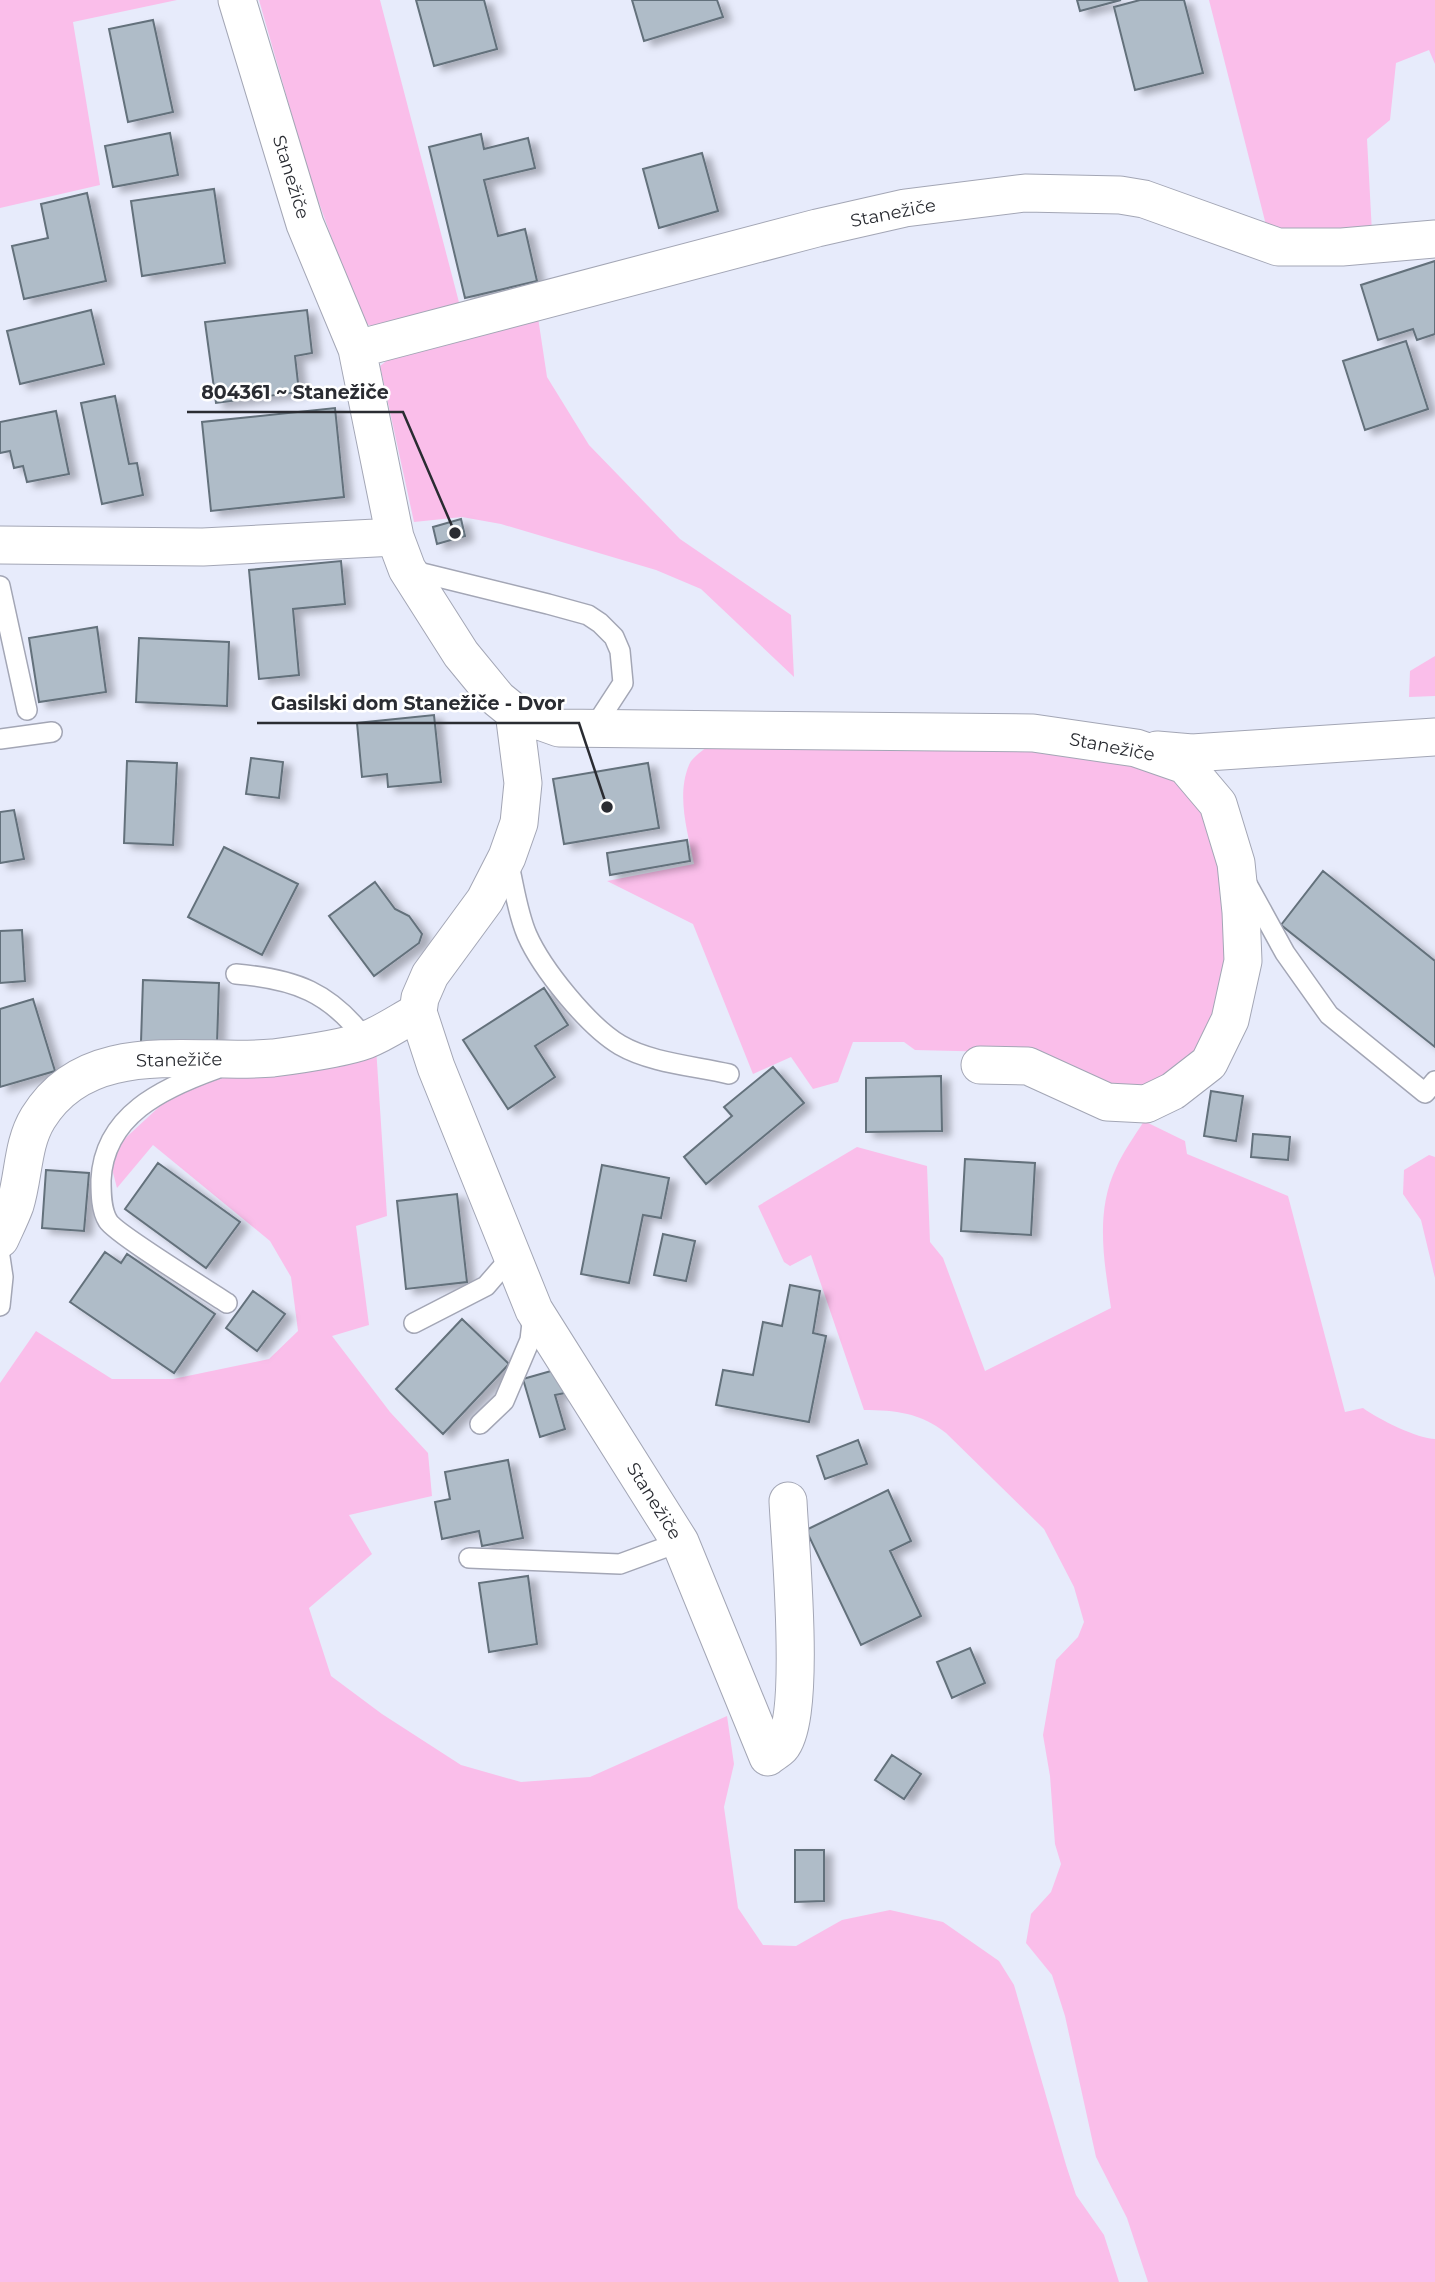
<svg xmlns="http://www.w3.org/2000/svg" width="1435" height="2282" viewBox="0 0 1435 2282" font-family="Montserrat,sans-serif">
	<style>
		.green { fill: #fabeea }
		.building { fill: #afbcc8; stroke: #64717b; stroke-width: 2; filter: url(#shadow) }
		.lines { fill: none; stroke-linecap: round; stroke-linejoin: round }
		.lane-casing { stroke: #a3a6b5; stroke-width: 22 }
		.street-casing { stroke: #a3a6b5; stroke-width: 39 }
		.lane { stroke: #fff; stroke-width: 19 }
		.street { stroke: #fff; stroke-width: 37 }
		.labels { text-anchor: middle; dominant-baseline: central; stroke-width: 5; stroke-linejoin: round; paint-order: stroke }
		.street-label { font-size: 18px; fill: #2a2c32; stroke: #fff }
		.leader { fill: none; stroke: #2a2c32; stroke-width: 2.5 }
		.callout-dot { fill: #2a2c32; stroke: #fff; stroke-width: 2.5 }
		.callout-label { font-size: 19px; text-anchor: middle; font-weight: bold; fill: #2a2c32; stroke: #fff; stroke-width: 5; stroke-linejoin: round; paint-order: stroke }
	</style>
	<defs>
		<filter id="shadow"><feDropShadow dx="8" dy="4.5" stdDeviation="3.5" flood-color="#0004"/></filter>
	</defs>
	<rect width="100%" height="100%" fill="#e7ebfb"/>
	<path class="green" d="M 0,0 L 177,0 L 73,22 L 100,185 L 0,208 Z
		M 259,0 L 380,0 L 461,310 L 378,328 L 366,324 L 359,314 L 309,175 Z
		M 1209,0 L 1435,0 L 1435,64 L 1429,50 L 1396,63 L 1390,120 L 1367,139 L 1372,233 L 1267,229 Z
		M 537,311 L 547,377 L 589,445 L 680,539 L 791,615 L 794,677 L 701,589 L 656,570 L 501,524 L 462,517 L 414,522 L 380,366 L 400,350 Z
		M 1435,656 L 1435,696 L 1409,697 L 1410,671 Z
		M 709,745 L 1058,748 L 1169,773 L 1202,803 L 1229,899 L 1226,997 L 1191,1069 L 1117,1095 L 1036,1053 L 915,1050 L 904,1042 L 853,1042 L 838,1082 L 813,1089 L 791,1057 L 753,1074 L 693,924 L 607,881 L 694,864 C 688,833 676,796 689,765 C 692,757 703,751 709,745 Z
		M 376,1047 L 387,1216 L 356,1226 L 369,1325 L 332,1336 L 390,1412 L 428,1453 L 432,1496 L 349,1515 L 372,1554 L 309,1608 L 331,1676 L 382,1714 L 461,1765 L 521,1782 L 590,1777 L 727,1716 L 734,1764 L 724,1807 L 738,1908 L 763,1945 L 796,1946 L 842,1920 L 890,1910 L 943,1922 L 999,1961 L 1014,1985 L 1066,2165 L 1076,2195 L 1104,2235 L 1119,2282 L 0,2282 L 0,1383 L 36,1331 L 112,1379 L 173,1379 L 269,1359 L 298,1331 L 291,1277 L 270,1241 L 153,1145 L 117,1188 L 111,1165 L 119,1144 L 173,1094 L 232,1075 Z
		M 1144,1121 L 1185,1141 L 1187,1154 L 1288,1196 L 1345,1412 L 1363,1408 C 1378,1419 1418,1439 1435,1439 L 1435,2282 L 1148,2282 L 1127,2218 L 1096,2157 L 1065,2016 L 1052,1975 L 1026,1943 L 1031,1914 L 1051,1892 L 1061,1864 L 1055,1844 L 1050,1776 L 1043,1735 L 1056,1660 L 1078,1637 L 1084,1622 L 1074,1587 L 1044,1529 L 946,1433 C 921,1413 895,1410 864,1410 L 811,1255 L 790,1266 L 784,1262 L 758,1206 L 857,1147 L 927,1166 L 930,1242 L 943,1258 L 985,1371 L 1111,1308 C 1104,1261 1095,1212 1116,1168 C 1123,1152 1134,1137 1144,1121 Z
		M 1429,1155 L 1435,1157 L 1435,1278 L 1421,1220 L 1403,1194 L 1404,1170 Z"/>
	<path class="building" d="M 416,0 L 484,0 L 497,49 L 434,66 Z
		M 632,0 L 717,0 L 723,17 L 644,41 Z
		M 1077,0 L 1121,0 L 1080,11 Z
		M 1140,0 L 1184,0 L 1203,73 L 1135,90 L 1114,7 Z
		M 153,20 L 173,112 L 128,122 L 109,29 Z
		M 170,133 L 178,175 L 113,187 L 105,146 Z
		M 481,134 L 484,149 L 528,138 L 535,168 L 484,180 L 498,236 L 525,229 L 537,281 L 465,298 L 429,147 Z
		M 702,153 L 718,211 L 659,228 L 643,169 Z
		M 214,189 L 225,263 L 142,276 L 131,201 Z
		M 87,193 L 106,281 L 24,299 L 12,246 L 48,238 L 41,204 Z
		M 1435,261 L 1435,334 L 1417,340 L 1413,329 L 1378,340 L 1361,285 Z
		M 91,310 L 104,364 L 20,384 L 7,331 Z
		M 307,310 L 312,353 L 295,356 L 299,392 L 216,403 L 205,322 Z
		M 1406,341 L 1428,409 L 1365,430 L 1343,361 Z
		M 115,396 L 129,464 L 137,463 L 143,495 L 102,504 L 81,403 Z
		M 335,408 L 344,497 L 211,511 L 202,422 Z
		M 56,411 L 69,474 L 27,482 L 23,466 L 14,468 L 10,451 L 0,453 L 0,422 Z
		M 461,519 L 465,536 L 437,544 L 433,527 Z
		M 341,561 L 345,604 L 293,609 L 299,675 L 259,679 L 249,570 Z
		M 97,627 L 106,692 L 39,702 L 29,638 Z
		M 139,638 L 229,642 L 227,706 L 136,702 Z
		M 434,715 L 441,782 L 388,787 L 387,774 L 362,777 L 357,723 Z
		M 251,758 L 283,762 L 279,798 L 246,794 Z
		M 127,761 L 177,763 L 173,845 L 124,843 Z
		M 648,763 L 659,828 L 564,844 L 553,779 Z
		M 14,810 L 24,859 L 0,863 L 0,812 Z
		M 687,840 L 690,861 L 610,875 L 607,853 Z
		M 224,847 L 298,884 L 262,955 L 188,917 Z
		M 1323,871 L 1435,961 L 1435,1047 L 1281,925 Z
		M 375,882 L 395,909 L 409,916 L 422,934 L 419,943 L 374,976 L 329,916 Z
		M 22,930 L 25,981 L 0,983 L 0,931 Z
		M 143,980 L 219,983 L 217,1044 L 141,1042 Z
		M 544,988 L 568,1025 L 535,1046 L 555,1077 L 508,1109 L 463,1040 Z
		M 33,999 L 55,1071 L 0,1087 L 0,1009 Z
		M 773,1067 L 804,1103 L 706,1184 L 684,1157 L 732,1116 L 724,1107 Z
		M 941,1076 L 942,1131 L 866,1132 L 866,1078 Z
		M 1211,1091 L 1243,1096 L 1236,1141 L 1204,1136 Z
		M 1253,1134 L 1290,1137 L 1288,1160 L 1251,1157 Z
		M 965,1159 L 1035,1163 L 1031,1235 L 961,1231 Z
		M 158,1163 L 240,1222 L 206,1268 L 125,1209 Z
		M 602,1165 L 669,1178 L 661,1218 L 643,1215 L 629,1283 L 581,1274 Z
		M 46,1170 L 89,1173 L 84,1231 L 42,1228 Z
		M 457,1194 L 467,1282 L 406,1289 L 397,1201 Z
		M 663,1234 L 695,1241 L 686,1281 L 654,1275 Z
		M 105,1252 L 121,1263 L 127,1254 L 215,1314 L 174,1373 L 70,1302 Z
		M 790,1285 L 820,1291 L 813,1333 L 826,1336 L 809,1422 L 716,1405 L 723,1370 L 753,1375 L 763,1322 L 782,1326 Z
		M 253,1291 L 285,1314 L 257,1351 L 226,1328 Z
		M 462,1319 L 509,1364 L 443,1434 L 396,1389 Z
		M 558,1369 L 565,1393 L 555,1395 L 565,1429 L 540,1437 L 523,1379 Z
		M 858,1440 L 867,1464 L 825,1479 L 817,1456 Z
		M 508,1460 L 523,1538 L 482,1546 L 479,1531 L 442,1539 L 435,1502 L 450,1499 L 445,1472 Z
		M 888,1490 L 911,1541 L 890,1551 L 921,1616 L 861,1645 L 806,1530 Z
		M 528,1576 L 537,1644 L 489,1652 L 479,1583 Z
		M 970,1648 L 985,1683 L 952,1698 L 937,1662 Z
		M 892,1755 L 921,1774 L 904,1799 L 875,1780 Z
		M 795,1850 L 824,1850 L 824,1901 L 795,1902 Z"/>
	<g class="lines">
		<g class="lane-casing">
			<path id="lane" d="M 410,570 L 548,604 L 588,615 L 600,623 L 614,637 L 620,651 L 623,683 L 593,729
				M 0,586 L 27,710
				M 0,739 L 52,732
				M 508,861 C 514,885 517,912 527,935 C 542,969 588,1026 620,1045 C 651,1063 695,1066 729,1074
				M 1246,882 L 1285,953 L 1329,1015 L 1425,1093 L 1435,1081
				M 236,974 C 295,979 330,992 366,1040
				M 216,1069 C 163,1088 104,1115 101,1180 C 101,1193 101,1210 108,1221 C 115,1233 209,1291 227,1303
				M 0,1257 L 3,1277 L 0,1306
				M 414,1323 L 486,1286 L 512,1256
				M 480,1424 L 504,1401 L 530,1340 L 533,1314
				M 469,1558 L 620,1564 L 680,1542"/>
		</g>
		<g class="street-casing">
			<path id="street" d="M 237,0 L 305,224 L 357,349 L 395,537 L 407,569 L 461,654 L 498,699 L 514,712 L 559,728 L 1033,733 L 1136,748 L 1185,765 L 1218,804 L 1236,863 L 1241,912 L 1243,961 L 1230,1020 L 1209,1063 L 1173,1091 L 1146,1104 L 1107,1102 L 1028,1066 L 980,1065
				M 357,349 L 817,228 L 905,208 L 1025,193 L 1120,195 L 1144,199 L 1278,247 L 1342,247 L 1435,239
				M 0,545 L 203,547 L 395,537
				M 514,712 L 523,783 L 519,823 L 507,857 L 485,900 L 430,975 L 420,998 L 418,1012 L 436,1067 L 534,1310 L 680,1542 L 768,1757 C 771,1754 777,1751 781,1747 C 807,1717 790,1546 788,1501
				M 1157,750 L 1192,753 L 1435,737
				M 0,1239 C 5,1228 11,1216 15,1205 C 24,1176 22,1144 38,1118 C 88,1036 193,1065 273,1058 C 296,1055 345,1048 366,1040 C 384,1033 401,1021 418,1012"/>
		</g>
		<use href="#lane" class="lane"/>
		<use href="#street" class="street"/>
	</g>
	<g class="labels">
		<g class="street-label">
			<text transform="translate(291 177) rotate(73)">Stanežiče</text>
			<text transform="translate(893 213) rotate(-11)">Stanežiče</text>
			<text transform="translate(1112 747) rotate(11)">Stanežiče</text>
			<text transform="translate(179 1060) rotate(-1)">Stanežiče</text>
			<text transform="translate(654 1501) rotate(58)">Stanežiče</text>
		</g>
	</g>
	<path class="leader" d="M455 533L403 412H187M607 807L579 723H257"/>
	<g class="callout-dot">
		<circle cx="455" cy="533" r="7"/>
		<circle cx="607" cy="807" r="7"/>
	</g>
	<g class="callout-label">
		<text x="295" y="399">804361 ~ Stanežiče</text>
		<text x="418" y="710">Gasilski dom Stanežiče - Dvor</text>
	</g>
</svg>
